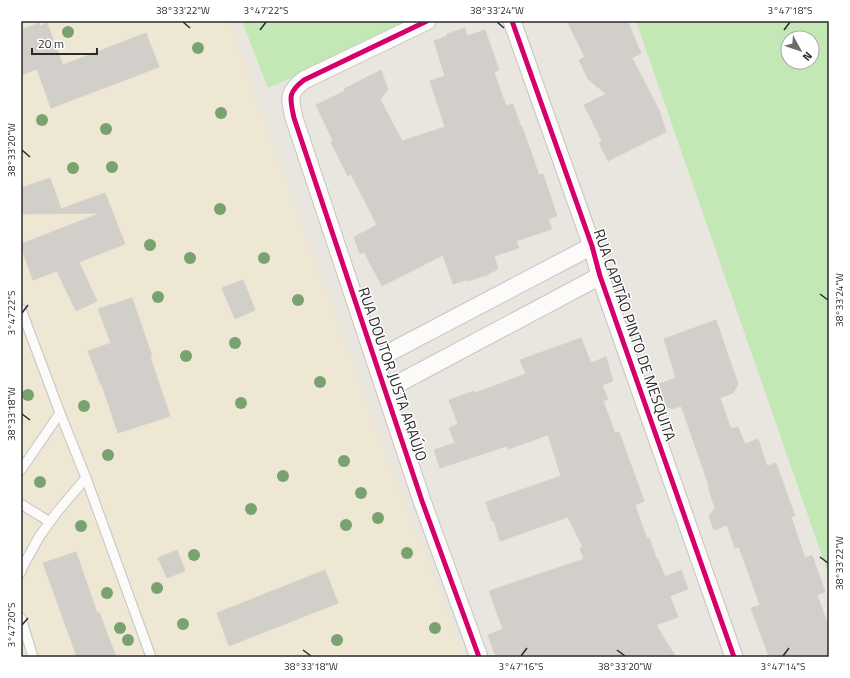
<svg xmlns="http://www.w3.org/2000/svg" width="850" height="678" viewBox="0 0 850 678" font-family="'Titillium Web',sans-serif">
	<style>
		.education { fill: #ede7d3 }
		.green { fill: #c4e7b6; fill-rule: evenodd }
		.building { fill: #d2cfca; stroke: #d4d1cb }
		.lines { fill: none; stroke-linecap: round; stroke-linejoin: round }
		.lane-casing { stroke: #c6c5c5; stroke-width: 11 }
		.street-casing { stroke: #c6c5c5; stroke-width: 19 }
		.lane { stroke: #fcfbfa; stroke-width: 9 }
		.street { stroke: #fcfbfa; stroke-width: 17 }
		.cycleway-casing { stroke: #fff; stroke-width: 8 }
		.cycleway { stroke: #d6006c; stroke-width: 5 }
		.tree { fill: #79a270 }
		.ticks { fill: none; stroke: #2a2a2a; stroke-width: 1.5 }
		.labels { text-anchor: middle; dominant-baseline: central; stroke-width: 3; stroke-linejoin: round; paint-order: stroke }
		.street-label { font-size: 15px; fill: #2a2a2a; stroke: #fff }
		.neatline { fill: none; stroke: #2a2a2a; stroke-width: 1.5 }
		.ticks-label { font-size: 10px; text-anchor: middle; fill: #2a2a2a }
	</style>
	<rect width="100%" height="100%" fill="#e9e6df"/>
	<path class="education" d="M 21,21 L 230,21 L 271,140 L 385,451 L 465,657 L 21,657 Z"/>
	<path class="green" d="M 242,21 L 422,21 L 268,88 Z
		M 636,21 L 829,21 L 829,576 ZM 788,38 L 812,38 L 812,62 L 788,62 Z"/>
	<path class="building" d="M 567,21 L 628,21 L 636,42 L 641,53 L 632,58 L 659,110 L 666,132 L 608,161 L 599,143 L 602,141 L 584,105 L 606,94 L 588,79 L 579,60 L 585,57 Z
		M 39,23 L 40,26 L 47,23 L 63,65 L 146,33 L 159,67 L 51,108 L 37,69 L 21,75 L 21,30 Z
		M 465,28 L 467,36 L 485,30 L 499,70 L 494,72 L 506,106 L 513,104 L 521,127 L 522,127 L 539,175 L 543,174 L 557,216 L 548,219 L 552,229 L 516,241 L 519,248 L 494,256 L 498,269 L 487,275 L 467,281 L 466,280 L 453,284 L 443,255 L 382,286 L 364,252 L 360,254 L 354,237 L 377,225 L 351,174 L 348,176 L 331,142 L 333,141 L 316,105 L 345,91 L 344,89 L 381,70 L 388,90 L 380,99 L 402,141 L 445,127 L 430,81 L 445,76 L 434,41 L 447,36 L 447,34 Z
		M 50,178 L 61,209 L 105,193 L 125,244 L 79,262 L 97,301 L 76,311 L 57,271 L 33,280 L 21,247 L 21,244 L 101,213 L 21,214 L 21,188 Z
		M 243,280 L 255,310 L 235,319 L 222,288 Z
		M 132,298 L 152,356 L 150,357 L 170,416 L 118,433 L 102,385 L 101,385 L 88,351 L 111,343 L 98,309 Z
		M 716,320 L 738,384 L 733,393 L 720,398 L 731,429 L 738,427 L 745,444 L 758,439 L 767,466 L 776,463 L 795,516 L 791,517 L 805,558 L 812,555 L 825,592 L 817,595 L 829,628 L 829,657 L 769,657 L 751,608 L 760,605 L 739,547 L 735,548 L 727,525 L 714,530 L 709,516 L 715,508 L 708,487 L 709,486 L 683,411 L 681,406 L 671,409 L 671,407 L 667,408 L 659,384 L 676,378 L 664,339 Z
		M 581,338 L 591,363 L 606,357 L 613,381 L 602,385 L 608,399 L 603,401 L 615,433 L 619,432 L 644,501 L 635,505 L 647,539 L 649,538 L 657,560 L 658,559 L 665,577 L 681,570 L 688,589 L 670,596 L 678,617 L 656,625 L 676,657 L 496,657 L 488,635 L 503,629 L 489,591 L 584,559 L 580,548 L 583,547 L 568,517 L 500,541 L 494,521 L 492,521 L 486,502 L 561,476 L 548,435 L 508,449 L 507,446 L 440,468 L 434,450 L 455,443 L 449,428 L 458,424 L 449,400 L 474,391 L 475,393 L 526,374 L 520,360 Z
		M 177,550 L 185,571 L 167,578 L 158,558 Z
		M 76,552 L 97,613 L 99,612 L 116,657 L 77,657 L 43,563 Z
		M 325,570 L 338,603 L 229,646 L 217,613 Z"/>
	<g class="lines">
		<g class="lane-casing">
			<path id="lane" d="M 21,309 L 60,413 L 86,478 L 151,657
				M 21,470 L 60,413
				M 21,504 L 50,522
				M 21,572 L 22,568 L 39,537 L 57,512 L 86,478
				M 21,618 L 33,657"/>
		</g>
		<g class="street-casing">
			<path id="street" d="M 427,21 L 304,80 C 287,93 290,98 294,118 L 422,501 L 479,657
				M 512,21 L 592,246 L 600,276 L 734,657
				M 375,360 L 592,246
				M 386,390 L 600,276"/>
		</g>
		<use href="#lane" class="lane"/>
		<use href="#street" class="street"/>
		<g class="cycleway-casing">
			<path id="cycleway" d="M 427,21 L 304,80 C 287,93 290,98 294,118 L 422,501 L 479,657
				M 512,21 L 592,246 L 600,276 L 734,657"/>
		</g>
		<use href="#cycleway" class="cycleway"/>
	</g>
	<g class="tree">
		<circle cx="68" cy="32" r="6"/>
		<circle cx="198" cy="48" r="6"/>
		<circle cx="221" cy="113" r="6"/>
		<circle cx="42" cy="120" r="6"/>
		<circle cx="106" cy="129" r="6"/>
		<circle cx="112" cy="167" r="6"/>
		<circle cx="73" cy="168" r="6"/>
		<circle cx="220" cy="209" r="6"/>
		<circle cx="150" cy="245" r="6"/>
		<circle cx="190" cy="258" r="6"/>
		<circle cx="264" cy="258" r="6"/>
		<circle cx="158" cy="297" r="6"/>
		<circle cx="298" cy="300" r="6"/>
		<circle cx="235" cy="343" r="6"/>
		<circle cx="186" cy="356" r="6"/>
		<circle cx="320" cy="382" r="6"/>
		<circle cx="28" cy="395" r="6"/>
		<circle cx="241" cy="403" r="6"/>
		<circle cx="84" cy="406" r="6"/>
		<circle cx="108" cy="455" r="6"/>
		<circle cx="344" cy="461" r="6"/>
		<circle cx="283" cy="476" r="6"/>
		<circle cx="40" cy="482" r="6"/>
		<circle cx="361" cy="493" r="6"/>
		<circle cx="251" cy="509" r="6"/>
		<circle cx="378" cy="518" r="6"/>
		<circle cx="346" cy="525" r="6"/>
		<circle cx="81" cy="526" r="6"/>
		<circle cx="407" cy="553" r="6"/>
		<circle cx="194" cy="555" r="6"/>
		<circle cx="157" cy="588" r="6"/>
		<circle cx="107" cy="593" r="6"/>
		<circle cx="183" cy="624" r="6"/>
		<circle cx="120" cy="628" r="6"/>
		<circle cx="435" cy="628" r="6"/>
		<circle cx="128" cy="640" r="6"/>
		<circle cx="337" cy="640" r="6"/>
	</g>
	<path class="ticks" d="M 183,22 L 190,28M 497,22 L 504,28M 260,30 L 266,22M 784,30 L 790,22M 22,150 L 30,157M 820,294 L 828,300M 22,313 L 28,305M 22,414 L 30,420M 820,557 L 828,563M 22,625 L 28,618M 303,650 L 311,656M 617,650 L 625,656M 521,656 L 527,648M 783,656 L 789,648"/>
	<g class="labels">
		<g class="street-label">
			<text transform="translate(635 335) rotate(71)">RUA CAPITÃO PINTO DE MESQUITA</text>
			<text transform="translate(393 374) rotate(71)">RUA DOUTOR JUSTA ARAÚJO</text>
		</g>
	</g>
	<rect width="850" height="678" fill="none" stroke="#ffffff" stroke-width="44"/>
	<g transform="translate(800 50) rotate(130)"><circle r="19" fill="#ffffff" stroke="#aaaaaa"/>
	<path d="M0-3L7 15L0 10L-7 15Z" fill="#6d6c69"/>
	<text y="-6" font-size="11" font-weight="bold" text-anchor="middle" fill="#2a2a2a">N</text>
	</g>
	<path d="M32 48v6h65v-6" fill="none" stroke="#2a2a2a" stroke-width="2"/>
	<text x="38" y="48" font-size="12" fill="#2a2a2a" stroke="#ffffff" stroke-width="3" paint-order="stroke">20 m</text>
	<rect x="22" y="22" width="806" height="634" class="neatline"/>
	<g class="ticks-label">
		<text x="183" y="14">38°33'22"W</text>
		<text x="266" y="14">3°47'22"S</text>
		<text x="497" y="14">38°33'24"W</text>
		<text x="790" y="14">3°47'18"S</text>
		<text transform="translate(11 150) rotate(-90)" y="4">38°33'20"W</text>
		<text transform="translate(839 300) rotate(-90)" y="4">38°33'24"W</text>
		<text transform="translate(11 313) rotate(-90)" y="4">3°47'22"S</text>
		<text transform="translate(11 414) rotate(-90)" y="4">38°33'18"W</text>
		<text transform="translate(839 563) rotate(-90)" y="4">38°33'22"W</text>
		<text transform="translate(11 625) rotate(-90)" y="4">3°47'20"S</text>
		<text x="311" y="670">38°33'18"W</text>
		<text x="521" y="670">3°47'16"S</text>
		<text x="625" y="670">38°33'20"W</text>
		<text x="783" y="670">3°47'14"S</text>
	</g>
</svg>
